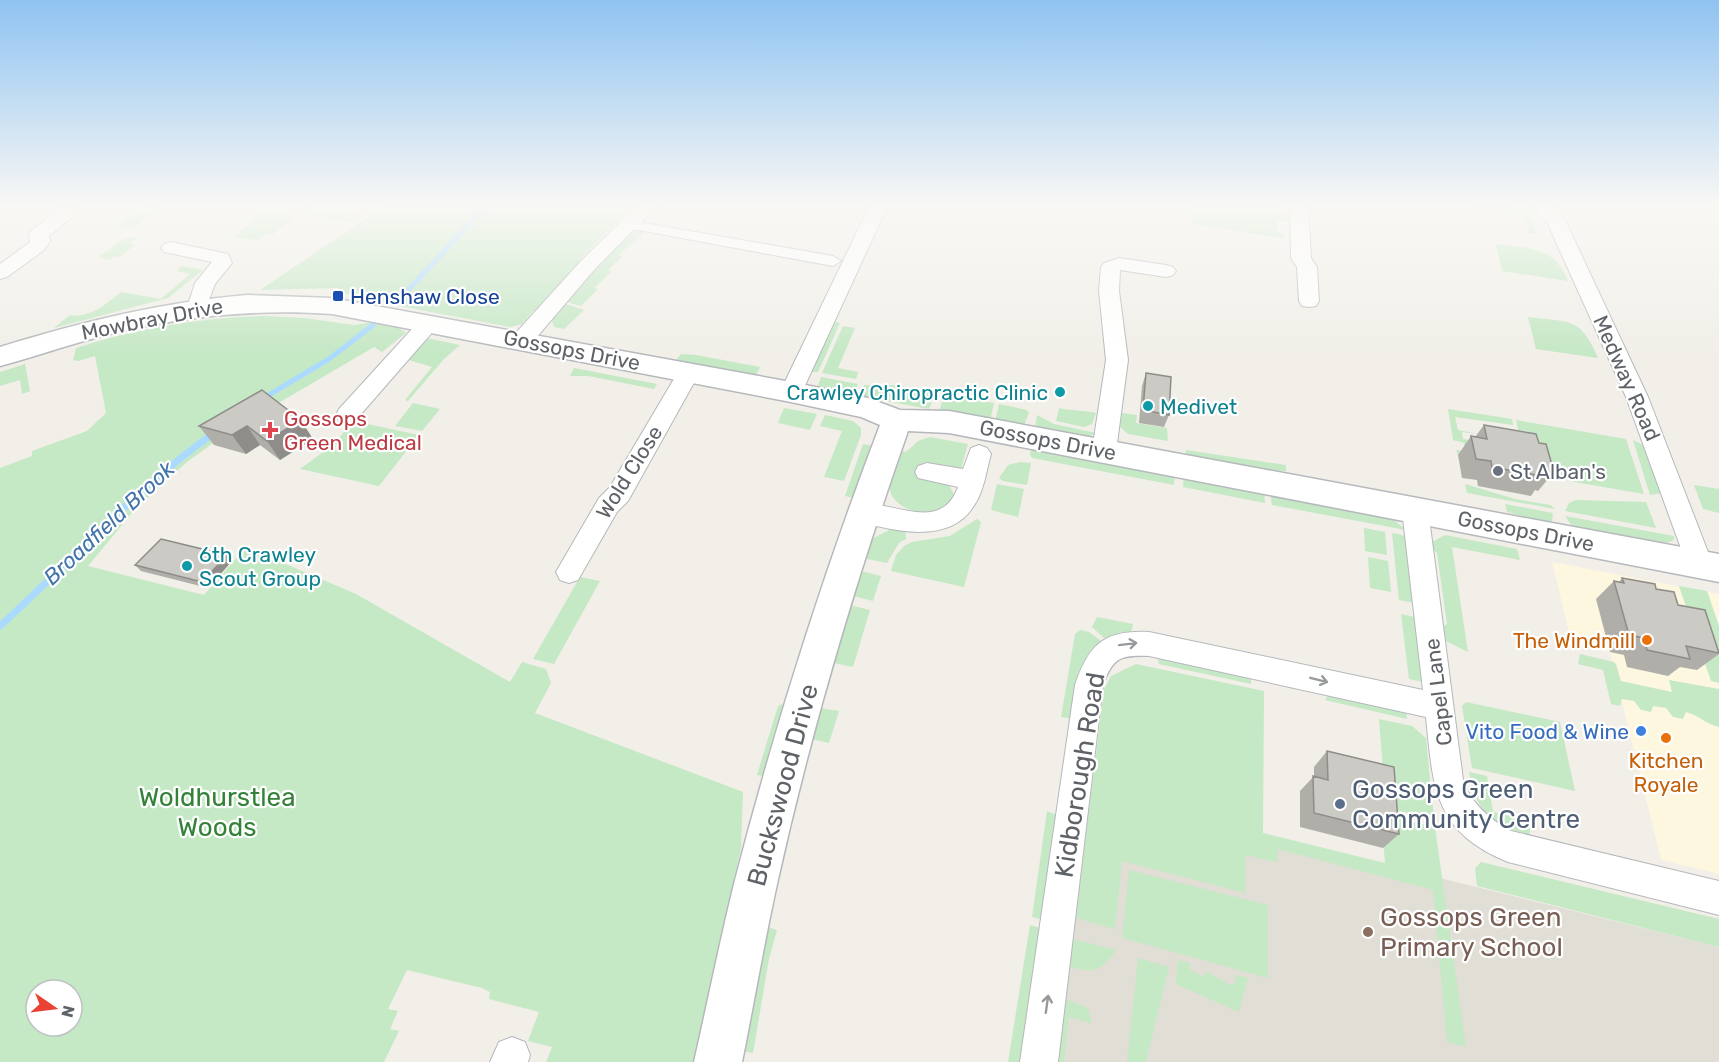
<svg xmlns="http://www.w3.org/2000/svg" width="1719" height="1062" viewBox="0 0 1719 1062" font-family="Rubik,sans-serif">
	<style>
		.commercial { fill: #fef7e0 }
		.education { fill: #e1ded6 }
		.green { fill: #c5e8c5; fill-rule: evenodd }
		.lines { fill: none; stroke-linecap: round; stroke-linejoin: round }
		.stream-far1 { stroke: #aadaff; stroke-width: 5 }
		.stream { stroke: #aadaff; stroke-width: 7 }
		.pedestrian-casing { stroke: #b5b8bc; stroke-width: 2 }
		.minor-casing { stroke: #b5b8bc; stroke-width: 2 }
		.tertiary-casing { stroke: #b5b8bc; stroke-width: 3 }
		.pedestrian { fill: #fff; fill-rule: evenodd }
		.minor { fill: #fff; fill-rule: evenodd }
		.tertiary { fill: #fff; fill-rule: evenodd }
		.wall { fill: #afaea9 }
		.shaded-wall { fill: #8f8d8a }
		.building { fill: #cccac5; stroke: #8f8d8a; stroke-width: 1.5 }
		.oneway { stroke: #979a9d }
		.transit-dot { fill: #1a4fb4; stroke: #fff; stroke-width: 2 }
		.culture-dot { fill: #0f9aa8; stroke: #fff; stroke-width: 2 }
		.health-dot { fill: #e0444e; stroke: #fff; stroke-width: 2 }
		.worship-dot { fill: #6b7280; stroke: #fff; stroke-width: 2 }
		.food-dot { fill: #e8710a; stroke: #fff; stroke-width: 2 }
		.shop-dot { fill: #3f7fe0; stroke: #fff; stroke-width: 2 }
		.service-dot { fill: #5c6f8a; stroke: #fff; stroke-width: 2 }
		.education-dot { fill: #8d6e63; stroke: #fff; stroke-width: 2 }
		.labels { text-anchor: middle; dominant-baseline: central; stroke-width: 4.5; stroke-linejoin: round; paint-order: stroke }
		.transit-label { font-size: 21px; fill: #164399; stroke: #fff; text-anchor: start }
		.street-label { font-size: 21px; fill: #5f6368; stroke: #fff }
		.culture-label { font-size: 21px; fill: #0d838f; stroke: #fff; text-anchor: start }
		.health-label { font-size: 21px; fill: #be3a42; stroke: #fff; text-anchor: start }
		.worship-label { font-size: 21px; fill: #5b616d; stroke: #fff; text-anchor: start }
		.food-label { font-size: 21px; fill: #c56008; stroke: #fff; text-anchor: end }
		.shop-label { font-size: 21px; fill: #366cbe; stroke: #fff; text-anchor: end }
		.water-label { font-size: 22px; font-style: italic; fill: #4174aa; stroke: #fff }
		.near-street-label { font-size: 26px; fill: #5f6368; stroke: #fff }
		.near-service-label { font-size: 26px; fill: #4e5e75; stroke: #fff; text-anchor: start }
		.near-park-label { font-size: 26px; fill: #348238; stroke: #fff }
		.near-education-label { font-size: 26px; fill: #785e54; stroke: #fff; text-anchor: start }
	</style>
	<rect width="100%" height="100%" fill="#f1efe8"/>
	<path class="commercial" d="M 1552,562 L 1719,594 L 1719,874 L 1661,860 L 1610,652 L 1572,644 Z"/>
	<path class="education" d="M 1091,792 L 1719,947 L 1719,1062 L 1058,1062 Z"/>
	<path class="green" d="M 145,205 L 164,205 L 133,228 L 116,227 Z
		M 306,205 L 361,215 L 362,218 L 355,223 L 297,213 Z
		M 386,205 L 635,205 L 580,259 L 581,265 L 539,312 L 533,311 L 522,324 L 510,327 L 400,306 L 337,291 L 339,288 L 260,290 Z
		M 1192,205 L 1277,205 L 1277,212 L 1290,214 L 1290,222 L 1277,221 L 1277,232 L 1284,234 L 1284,238 L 1191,224 Z
		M 1456,205 L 1500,205 L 1529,209 L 1537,234 L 1529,233 L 1523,214 Z
		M 259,210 L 295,216 L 274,234 L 267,233 L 259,240 L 234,237 L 256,218 L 251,217 Z
		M 638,230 L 646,231 L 619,255 L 622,257 L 608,270 L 611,272 L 594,288 L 598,289 L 581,306 L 567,302 C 582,285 619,237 638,230 Z
		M 131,237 L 136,238 L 129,244 L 135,245 L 120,257 L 114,256 L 110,260 L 98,257 L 122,240 Z
		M 1496,244 C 1528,249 1554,245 1568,281 L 1502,271 Z
		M 182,266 L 203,270 L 168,298 L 54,328 L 70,315 C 90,319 107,303 121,292 L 161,299 L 190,274 L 176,271 Z
		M 566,304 L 584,310 L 564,329 L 554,327 L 552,320 Z
		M 263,316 L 304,318 L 354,325 L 374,322 L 397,326 L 406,333 L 382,352 L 374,347 L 282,401 L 257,411 L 187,462 L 136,508 L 88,566 L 204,595 L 246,547 L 356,594 L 510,682 L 522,662 L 546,669 L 551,683 L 535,713 L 743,792 L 741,848 L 693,1062 L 546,1062 L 552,1047 L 528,1041 L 539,1012 L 489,999 L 490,992 L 482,988 L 407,970 L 388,1009 L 398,1011 L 390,1029 L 399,1031 L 384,1062 L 0,1062 L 0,468 L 32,456 L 32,451 L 87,431 L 106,413 L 95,356 L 78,361 L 73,360 L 76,348 C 137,328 199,318 263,316 ZM 36,990 L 72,990 L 72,1026 L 36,1026 Z
		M 1528,317 C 1569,323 1580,315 1598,358 L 1536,349 Z
		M 833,321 L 840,323 L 818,372 L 810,372 Z
		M 843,326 L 855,328 L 838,368 L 858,372 L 856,379 L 822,373 Z
		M 427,338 L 460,345 L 444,359 L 408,401 L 405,400 L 432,367 L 409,360 Z
		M 681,354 L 696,355 L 760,367 L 755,377 L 677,362 L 677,359 Z
		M 25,364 L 30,391 L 22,394 L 20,380 L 0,386 L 0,372 Z
		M 574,368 L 657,384 L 654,389 L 588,376 L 570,376 Z
		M 821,377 L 858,384 L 853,395 L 817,388 Z
		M 864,385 L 894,385 L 935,394 L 929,409 L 859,396 Z
		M 944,394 L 994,403 L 990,421 L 942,411 L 940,409 Z
		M 413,403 L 440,409 L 422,431 L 395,426 Z
		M 999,404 L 1027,410 L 1029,413 L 1024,425 L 995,422 Z
		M 784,408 L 817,414 L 810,430 L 778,423 Z
		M 1059,408 C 1072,411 1083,410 1096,413 L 1092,424 L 1084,427 L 1056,421 Z
		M 1448,409 L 1512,419 L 1513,425 L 1455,417 L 1458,430 L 1478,434 L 1462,432 L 1463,439 L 1480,442 L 1480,446 L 1470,444 L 1473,458 L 1458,455 L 1456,450 L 1465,451 L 1464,443 L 1453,440 Z
		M 1122,413 L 1137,415 L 1136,423 L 1167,428 L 1168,441 L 1128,434 L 1120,427 Z
		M 825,415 L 853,421 L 861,428 L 861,435 L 844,481 L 824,477 L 842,431 L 820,426 Z
		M 1037,415 L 1054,424 L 1096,433 L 1086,438 L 1035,428 Z
		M 1516,420 L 1626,439 L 1644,494 L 1569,481 L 1559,475 L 1554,467 L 1541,465 L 1530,432 L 1518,430 Z
		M 353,421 L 419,435 L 379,486 L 300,469 L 334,444 Z
		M 930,437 L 968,444 L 961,469 L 924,462 L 920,478 L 949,485 L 955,496 C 945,522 892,516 889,486 C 888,476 897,461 900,451 L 906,452 L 918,441 Z
		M 1633,440 L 1643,445 L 1662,493 L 1650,495 Z
		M 863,444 L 872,446 L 854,498 L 845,496 Z
		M 1032,446 L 1175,474 L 1174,485 L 1032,458 L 1030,455 Z
		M 1186,450 L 1286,465 L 1286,471 L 1247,469 L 1185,457 Z
		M 1020,462 L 1031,463 L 1027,485 L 1003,481 L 999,478 L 1008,465 Z
		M 1184,476 L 1264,490 L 1265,503 L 1183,487 Z
		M 997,484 L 1024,489 L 1018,517 L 991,510 Z
		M 1465,484 L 1515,499 L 1550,505 L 1555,509 L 1467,493 Z
		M 1694,485 L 1719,489 L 1719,513 L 1703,509 Z
		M 1270,491 L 1391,518 L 1406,530 L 1272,505 Z
		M 1576,500 L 1646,502 L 1656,528 L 1565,511 L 1569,503 Z
		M 1505,504 L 1553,513 L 1552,521 C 1538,523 1521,515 1507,512 Z
		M 1565,516 L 1674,536 L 1674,540 C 1659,550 1599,535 1580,532 L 1572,526 Z
		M 977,519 L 981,522 L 964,587 L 891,571 L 896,555 L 904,546 L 912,542 L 950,536 Z
		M 1364,528 L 1385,532 L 1387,555 L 1365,551 Z
		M 889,530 L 905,530 L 906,539 L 899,543 L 887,563 L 862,558 L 872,539 Z
		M 1392,533 L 1411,537 L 1419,604 L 1399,600 Z
		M 1445,535 L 1517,549 L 1520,560 L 1452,547 L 1468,652 L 1446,641 L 1438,630 L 1447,624 L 1437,553 L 1428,545 L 1427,540 L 1434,541 Z
		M 1368,557 L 1388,561 L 1391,592 L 1370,588 Z
		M 857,570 L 881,576 L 873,601 L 853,596 Z
		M 580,577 L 600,581 L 554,664 L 533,659 Z
		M 1679,586 L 1707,591 L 1719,626 L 1719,683 L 1711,681 Z
		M 849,605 L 870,610 L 853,667 L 834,663 L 831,659 Z
		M 1401,614 L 1415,617 L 1428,683 L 1409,679 Z
		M 1097,617 L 1133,624 L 1131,633 L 1104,638 L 1092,627 Z
		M 1080,630 L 1089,632 L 1101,641 C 1076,659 1077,690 1073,719 L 1061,717 L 1075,634 Z
		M 1157,653 L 1251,673 L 1251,684 L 1159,664 Z
		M 1580,654 L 1614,662 L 1616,664 L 1621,681 L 1672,692 L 1669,680 L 1719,689 L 1719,727 C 1705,724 1699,715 1686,712 L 1683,719 L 1673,717 L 1666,708 L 1653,706 L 1651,712 L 1641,710 L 1634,701 L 1622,699 L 1620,706 L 1611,704 L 1603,670 L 1578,664 Z
		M 1136,664 L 1264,691 L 1263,833 L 1385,863 L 1381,814 L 1435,827 L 1466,1047 L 1447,1042 L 1433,890 L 1278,849 L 1277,862 L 1245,855 L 1245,893 L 1122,861 L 1115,929 L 1076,918 L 1104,689 L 1111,676 Z
		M 1328,695 L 1406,708 L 1407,719 L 1325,700 Z
		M 786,702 L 765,776 L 757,775 L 778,706 Z
		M 1466,702 L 1560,722 L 1575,791 L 1472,768 L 1462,706 Z
		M 820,708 L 839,711 L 829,743 L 811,739 Z
		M 1379,719 L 1412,726 L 1426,738 L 1434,819 L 1386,808 Z
		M 1469,772 L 1487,776 L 1493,812 L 1530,821 L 1530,835 C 1492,826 1475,811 1469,772 Z
		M 1047,811 L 1059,816 L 1044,920 L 1032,917 Z
		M 1481,862 L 1719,919 L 1719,947 L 1477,886 L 1475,868 Z
		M 1129,870 L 1268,905 L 1268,978 L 1122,938 Z
		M 1030,925 L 1044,929 L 1024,1062 L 1008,1062 Z
		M 764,926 L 777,930 L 769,959 L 753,1053 L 737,1050 Z
		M 1073,939 L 1116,950 C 1101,972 1094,973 1069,967 Z
		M 1138,958 L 1169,967 L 1146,1062 L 1127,1062 Z
		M 1178,960 L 1190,963 L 1189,969 L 1202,976 L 1207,972 L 1230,985 L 1235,983 L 1235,975 L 1248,978 L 1239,1012 L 1176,984 Z
		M 1065,999 L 1088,1008 L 1092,1023 L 1069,1017 L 1064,1062 L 1057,1062 Z"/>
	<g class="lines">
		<path class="stream-far1" d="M 398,301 L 487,205
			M 262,399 L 329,359 L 373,325"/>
		<path class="stream" d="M 0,626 C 72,561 135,489 214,433"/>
		<g class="pedestrian-casing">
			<path id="pedestrian" d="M 627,220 L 833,256 L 841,261 L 833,266 L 622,227 L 620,224 Z"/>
		</g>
		<g class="minor-casing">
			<path id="minor" d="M 638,205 L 658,205 L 594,270 L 530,345 L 522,347 L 514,345 L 511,340 L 514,335 L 580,262 Z
				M 870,205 L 888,205 L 802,392 L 799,397 L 791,400 L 783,397 L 780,392 Z
				M 1290,205 L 1308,205 L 1311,258 L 1317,267 L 1319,301 L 1316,306 L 1309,307 L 1302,306 L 1299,301 L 1297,267 L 1291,258 Z
				M 1527,205 L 1552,205 L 1564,218 L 1648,397 L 1713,565 L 1709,572 L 1700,575 L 1691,572 L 1687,565 L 1626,397 L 1546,220 Z
				M 69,206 L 76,208 L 78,212 L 49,236 L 50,241 L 44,250 L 7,277 L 0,279 L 0,264 L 30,242 L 29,234 L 32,230 L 62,208 Z
				M 171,242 L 228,254 L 232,263 L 215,284 L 204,313 L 197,315 L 190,313 L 187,308 L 195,283 L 212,262 L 164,252 L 161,248 L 164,244 Z
				M 1119,258 L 1166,265 L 1173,267 L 1176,271 L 1173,275 L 1166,277 L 1120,270 L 1119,291 L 1128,360 L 1116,451 L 1112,457 L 1104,460 L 1096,457 L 1092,451 L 1106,360 L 1099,291 L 1101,267 L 1104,263 Z
				M 429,316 L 436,318 L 439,323 L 436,328 L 355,421 L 347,423 L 339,421 L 336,415 L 339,409 L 422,318 Z
				M 689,365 L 697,367 L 700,372 L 628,501 L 617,512 L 578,580 L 569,583 L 560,580 L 556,572 L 599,498 L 610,487 L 681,367 Z
				M 979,445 L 987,448 L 991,454 C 986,472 984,492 973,507 C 949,545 891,531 855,520 L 851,513 L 855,506 C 888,496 940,537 958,487 L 918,478 L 915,472 L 918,466 L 927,463 L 963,469 L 971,448 Z
				M 1415,500 L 1424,503 L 1428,510 L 1463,780 C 1471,803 1489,819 1511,831 L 1719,881 L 1719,915 L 1508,862 C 1434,832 1433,788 1426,717 L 1149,656 C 1121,655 1113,657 1103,685 L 1058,1062 L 1020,1062 L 1075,685 C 1089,644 1104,630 1149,632 L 1423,690 L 1402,510 L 1406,503 Z
				M 512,1037 L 525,1042 L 530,1055 L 528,1062 L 490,1062 L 499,1042 Z"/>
		</g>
		<g class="tertiary-casing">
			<path id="tertiary" d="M 247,295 L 332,298 L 791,382 L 868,398 L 900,410 L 949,411 L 1719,554 L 1719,582 L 949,433 L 908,431 C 856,579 811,730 777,884 C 764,943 754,1003 742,1062 L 694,1062 C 708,1001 720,940 735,880 C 775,726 823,574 880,425 L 861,417 L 791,402 L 332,314 C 261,309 193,315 123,331 C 81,340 41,355 0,366 L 0,347 C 81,322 162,302 247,295 Z"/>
		</g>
		<use href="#pedestrian" class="pedestrian"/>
		<use href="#minor" class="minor"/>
		<use href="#tertiary" class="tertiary"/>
	</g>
	<path class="wall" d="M 1146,373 L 1169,415 L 1164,427 L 1139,423 L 1142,386 Z
		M 262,390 L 313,439 L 280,460 L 260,445 L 246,454 L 214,445 L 199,426 Z
		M 1484,425 L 1539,443 L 1554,472 L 1538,491 L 1535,490 L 1531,496 L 1478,486 L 1477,480 L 1462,478 L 1458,455 L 1471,436 L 1475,437 Z
		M 232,561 L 208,588 L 141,571 L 135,565 Z
		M 1622,578 L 1656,589 L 1678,605 L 1719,652 L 1719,654 L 1697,670 L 1680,667 L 1668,676 L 1627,667 L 1624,655 L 1610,652 L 1596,599 L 1614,581 L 1619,582 Z
		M 1327,751 L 1399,834 L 1383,848 L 1300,827 L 1300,791 L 1314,776 L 1314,767 Z"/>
	<path class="shaded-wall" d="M 301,420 L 313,439 L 280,460 L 267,441 Z
		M 247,426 L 260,445 L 246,454 L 232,435 Z
		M 227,555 L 232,561 L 208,588 L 202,582 Z"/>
	<path class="building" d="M 1146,373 L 1171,377 L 1169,415 L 1143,410 Z
		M 262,390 L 301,420 L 267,441 L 247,426 L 232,435 L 199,426 Z
		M 1484,425 L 1536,434 L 1539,443 L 1546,444 L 1554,472 L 1545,470 L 1547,477 L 1492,467 L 1491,461 L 1476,459 L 1471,436 L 1487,439 Z
		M 161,539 L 227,555 L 202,582 L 135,565 Z
		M 1622,578 L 1655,584 L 1656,589 L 1674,592 L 1678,605 L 1705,610 L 1719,653 L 1686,646 L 1690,659 L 1647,650 L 1644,638 L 1629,635 L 1614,581 L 1624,583 Z
		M 1327,751 L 1394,767 L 1399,834 L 1314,813 L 1313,776 L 1328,780 Z"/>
	<defs><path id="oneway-shaft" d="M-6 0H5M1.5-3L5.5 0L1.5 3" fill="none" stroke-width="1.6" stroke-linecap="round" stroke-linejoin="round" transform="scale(1.5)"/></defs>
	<g class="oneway">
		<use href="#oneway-shaft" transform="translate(1128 644) rotate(-7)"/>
		<use href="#oneway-shaft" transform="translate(1319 680) rotate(14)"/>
		<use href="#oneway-shaft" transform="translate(1047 1004) rotate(-82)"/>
	</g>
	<linearGradient id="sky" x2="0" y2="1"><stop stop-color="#8fc3f1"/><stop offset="0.58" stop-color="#f9f8f5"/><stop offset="1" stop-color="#f9f8f5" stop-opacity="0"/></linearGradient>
	<rect width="1719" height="354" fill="url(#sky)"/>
	<rect class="transit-dot" x="332" y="290" width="12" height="12" rx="3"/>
	<g class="culture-dot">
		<circle cx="1060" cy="392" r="6"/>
		<circle cx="1148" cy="406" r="6"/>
		<circle cx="187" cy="566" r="6"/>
	</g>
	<path class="health-dot" d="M267 421h6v6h6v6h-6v6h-6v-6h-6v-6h6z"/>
	<circle class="worship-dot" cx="1498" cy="471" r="6"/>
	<g class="food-dot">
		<circle cx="1647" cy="640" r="6"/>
		<circle cx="1666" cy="738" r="6"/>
	</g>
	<circle class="shop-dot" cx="1641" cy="731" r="6"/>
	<circle class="service-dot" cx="1340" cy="804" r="6"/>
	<circle class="education-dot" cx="1368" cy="932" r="6"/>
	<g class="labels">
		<g class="transit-label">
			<text x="350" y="296">Henshaw Close</text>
		</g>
		<g class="street-label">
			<text transform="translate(152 319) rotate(-11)">Mowbray Drive</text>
			<text transform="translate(572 350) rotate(11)">Gossops Drive</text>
			<text transform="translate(1627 378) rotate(66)">Medway Road</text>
			<text transform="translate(1048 440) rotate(11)">Gossops Drive</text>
			<text transform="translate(629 472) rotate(-58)">Wold Close</text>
			<text transform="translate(1526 531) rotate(11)">Gossops Drive</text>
			<text transform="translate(1438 692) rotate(-97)">Capel Lane</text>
		</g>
		<g class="culture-label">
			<text x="1048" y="392" text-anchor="end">Crawley Chiropractic Clinic</text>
			<text x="1160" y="406">Medivet</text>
			<text x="199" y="554">6th Crawley<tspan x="199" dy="24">Scout Group</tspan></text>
		</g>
		<g class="health-label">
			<text x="284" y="418">Gossops<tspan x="284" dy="24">Green Medical</tspan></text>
		</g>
		<g class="worship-label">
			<text x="1510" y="471">St Alban's</text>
		</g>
		<g class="food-label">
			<text x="1635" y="640">The Windmill</text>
			<text x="1666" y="760" text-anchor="middle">Kitchen<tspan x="1666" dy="24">Royale</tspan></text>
		</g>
		<g class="shop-label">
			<text x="1629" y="731">Vito Food &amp; Wine</text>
		</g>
		<g class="water-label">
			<text transform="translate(109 523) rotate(-43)">Broadfield Brook</text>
		</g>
		<g class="near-street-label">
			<text transform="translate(1080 775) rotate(-81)">Kidborough Road</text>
			<text transform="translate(783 785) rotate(-75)">Buckswood Drive</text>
		</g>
		<g class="near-service-label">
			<text x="1352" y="789">Gossops Green<tspan x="1352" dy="30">Community Centre</tspan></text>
		</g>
		<g class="near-park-label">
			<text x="217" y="797">Woldhurstlea<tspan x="217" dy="30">Woods</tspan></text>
		</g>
		<g class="near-education-label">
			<text x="1380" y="917">Gossops Green<tspan x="1380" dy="30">Primary School</tspan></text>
		</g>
	</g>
	<g transform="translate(54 1008) rotate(104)"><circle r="28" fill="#ffffff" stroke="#bfc1c3" stroke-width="1.5"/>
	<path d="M0-4.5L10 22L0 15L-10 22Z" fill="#ea4335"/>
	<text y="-9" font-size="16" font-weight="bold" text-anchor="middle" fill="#5f6368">N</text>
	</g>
</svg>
